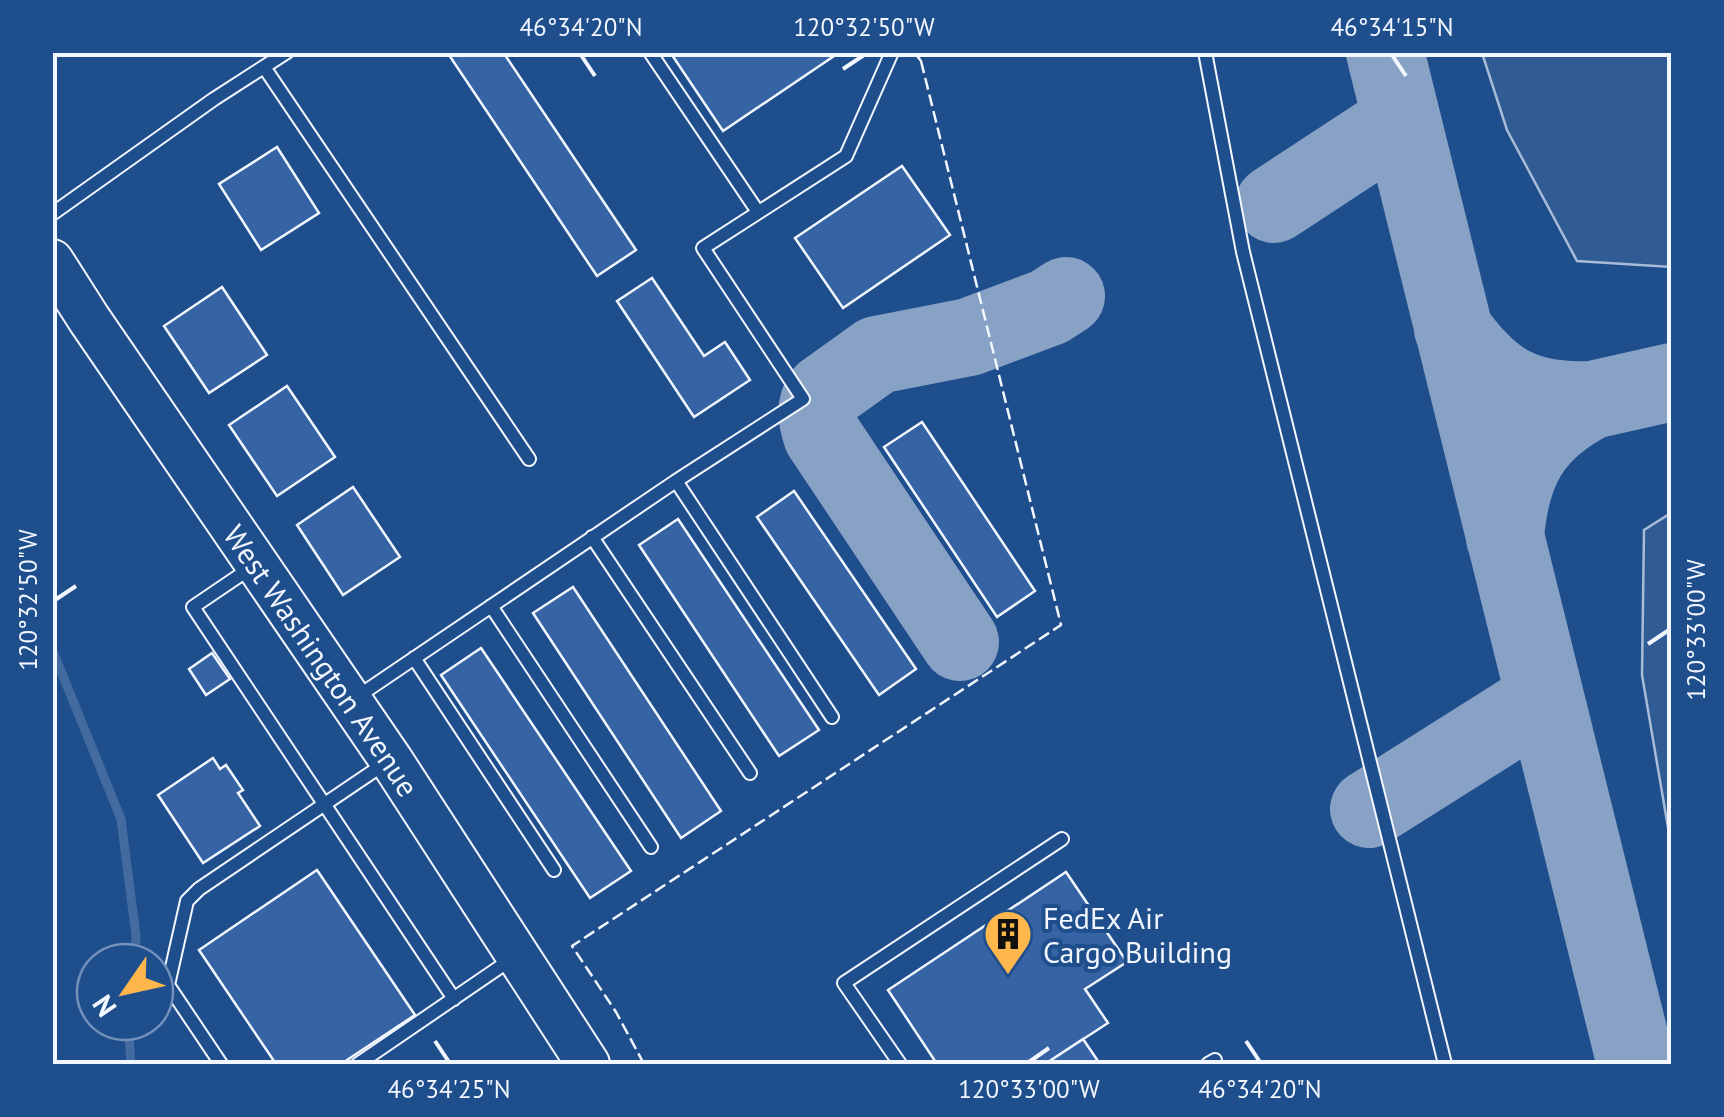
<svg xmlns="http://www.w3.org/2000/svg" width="1724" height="1117" viewBox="0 0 1724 1117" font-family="'PT Sans',sans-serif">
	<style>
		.built { fill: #305b95; stroke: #a8bbd7; stroke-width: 2.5 }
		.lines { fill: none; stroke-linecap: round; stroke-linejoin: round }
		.stream { stroke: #446ba0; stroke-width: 9 }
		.taxiway { stroke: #88a2c6; stroke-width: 78 }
		.building { fill: #3563a3; stroke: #f2f6ff; stroke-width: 2.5 }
		.lane-casing { stroke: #f2f6ff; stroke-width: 16 }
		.primary-casing { stroke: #f2f6ff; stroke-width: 46 }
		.lane { stroke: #1f4e8c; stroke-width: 12 }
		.primary { stroke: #1f4e8c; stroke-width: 42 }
		.fence { stroke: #f2f6ff; stroke-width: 2.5; stroke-dasharray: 12 5; stroke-linecap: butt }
		.ticks { fill: none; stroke: #f2f6ff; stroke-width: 4 }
		.labels { text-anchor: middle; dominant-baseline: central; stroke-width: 8; stroke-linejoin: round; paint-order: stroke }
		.street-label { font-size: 30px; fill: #f2f6ff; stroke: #1f4e8c }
		.poi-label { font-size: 30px; fill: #f2f6ff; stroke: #1f4e8c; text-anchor: start }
		.neatline { fill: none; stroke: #f2f6ff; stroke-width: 4 }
		.ticks-label { font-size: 25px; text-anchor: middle; fill: #f2f6ff }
	</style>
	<rect width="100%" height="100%" fill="#1f4e8c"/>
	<path class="built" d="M 1482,53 L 1671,53 L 1671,267 L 1577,261 L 1507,130 Z
		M 1671,513 L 1671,845 L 1642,675 L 1644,530 Z"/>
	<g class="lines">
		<path class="stream" d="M 52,649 L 121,819 L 136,936 L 134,962
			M 128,1022 L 131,1064"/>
		<path class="taxiway" d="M 1385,52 L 1636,1064
			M 1274,204 L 1402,120
			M 1453,329 C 1491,383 1525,403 1592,400 C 1531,431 1510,471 1505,538
			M 1592,400 L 1672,382
			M 960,642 L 822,435 C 817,420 814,407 824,393 L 877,355 L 969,337 L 1049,307 L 1066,296
			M 1369,809 L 1545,698"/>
	</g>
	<path class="building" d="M 447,52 L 503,52 L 636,250 L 597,276 Z
		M 670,52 L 840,52 L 723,131 Z
		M 277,147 L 319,213 L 261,250 L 219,184 Z
		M 902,166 L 950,235 L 843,308 L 795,238 Z
		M 652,278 L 704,356 L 725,342 L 750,380 L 694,417 L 617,301 Z
		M 222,287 L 267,355 L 209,393 L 164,326 Z
		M 287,386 L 335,457 L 277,496 L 229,425 Z
		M 922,422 L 1035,591 L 997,617 L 884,447 Z
		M 353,487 L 400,557 L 343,595 L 297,525 Z
		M 794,491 L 916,669 L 879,695 L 757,517 Z
		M 678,519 L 819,730 L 779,756 L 639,545 Z
		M 573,587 L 721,811 L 681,838 L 533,613 Z
		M 481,648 L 631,871 L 590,898 L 441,675 Z
		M 212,653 L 230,679 L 206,695 L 189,669 Z
		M 213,758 L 220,769 L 226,765 L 243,790 L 238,793 L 260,826 L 203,863 L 158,795 Z
		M 317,870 L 415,1015 L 341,1064 L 276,1064 L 199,950 Z
		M 1066,872 L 1127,962 L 1085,989 L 1108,1023 L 1045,1064 L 937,1064 L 888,990 Z
		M 1083,1039 L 1100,1064 L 1045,1064 Z"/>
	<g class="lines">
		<g class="lane-casing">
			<path id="lane" d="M 650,52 L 758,212
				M 1205,52 L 1243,252 L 1445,1064
				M 264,67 L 529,459
				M 52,214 L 214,99 L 287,52
				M 676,481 L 803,399 L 703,248 L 846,156 L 892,52
				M 592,537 L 750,773
				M 252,567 L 193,607 L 454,999
				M 491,606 L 651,847
				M 414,658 L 554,870
				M 354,699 L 676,481 L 832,717
				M 221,1064 L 168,985 L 187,901 L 199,889 L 384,764
				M 358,1064 L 513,958
				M 900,1064 L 844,983 L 1062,839
				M 1208,1064 L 1215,1060"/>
		</g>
		<g class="primary-casing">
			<g id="primary">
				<path id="s1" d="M 52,261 L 89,319 L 391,760 L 588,1064"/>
			</g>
		</g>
		<use href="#lane" class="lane"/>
		<use href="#primary" class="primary"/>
		<path class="fence" d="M 914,52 L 921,61 L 924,52
			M 644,1064 L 616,1012 L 572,946 L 1061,625 L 921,61"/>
	</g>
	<path class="ticks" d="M 581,55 L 595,76M 1392,55 L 1406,76M 843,69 L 864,55M 55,600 L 76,586M 1648,644 L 1669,630M 435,1041 L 449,1062M 1246,1041 L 1260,1062M 1029,1062 L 1049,1048"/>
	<defs>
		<g id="building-pin" transform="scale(2.5)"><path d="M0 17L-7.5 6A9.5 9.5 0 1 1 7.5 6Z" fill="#ffb74d" stroke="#1f4e8c"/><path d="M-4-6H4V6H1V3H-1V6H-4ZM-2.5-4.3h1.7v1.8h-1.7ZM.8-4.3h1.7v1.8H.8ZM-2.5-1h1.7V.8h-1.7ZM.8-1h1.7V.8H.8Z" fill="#111"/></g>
	</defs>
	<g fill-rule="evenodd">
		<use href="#building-pin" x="1008" y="934"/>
	</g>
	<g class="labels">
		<g class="street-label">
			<text stroke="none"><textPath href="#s1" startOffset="482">West Washington Avenue</textPath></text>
		</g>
		<g class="poi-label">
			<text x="1043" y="917">FedEx Air<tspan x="1043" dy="34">Cargo Building</tspan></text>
		</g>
	</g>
	<rect width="1724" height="1117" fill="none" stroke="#1f4e8c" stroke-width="110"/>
	<g transform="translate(125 992) rotate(236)"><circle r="48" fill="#1f4e8c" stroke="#7391ba" stroke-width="2.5"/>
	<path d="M0-8L18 38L0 25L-18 38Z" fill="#ffb74d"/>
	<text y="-15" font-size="28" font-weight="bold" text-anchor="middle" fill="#f2f6ff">N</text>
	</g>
	<rect x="55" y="55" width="1614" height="1007" class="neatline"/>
	<g class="ticks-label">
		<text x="581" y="36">46°34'20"N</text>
		<text x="864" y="36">120°32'50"W</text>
		<text x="1392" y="36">46°34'15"N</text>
		<text transform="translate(28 600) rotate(-90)" y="9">120°32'50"W</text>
		<text transform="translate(1696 630) rotate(-90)" y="9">120°33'00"W</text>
		<text x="449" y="1098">46°34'25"N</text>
		<text x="1029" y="1098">120°33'00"W</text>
		<text x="1260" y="1098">46°34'20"N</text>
	</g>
</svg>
